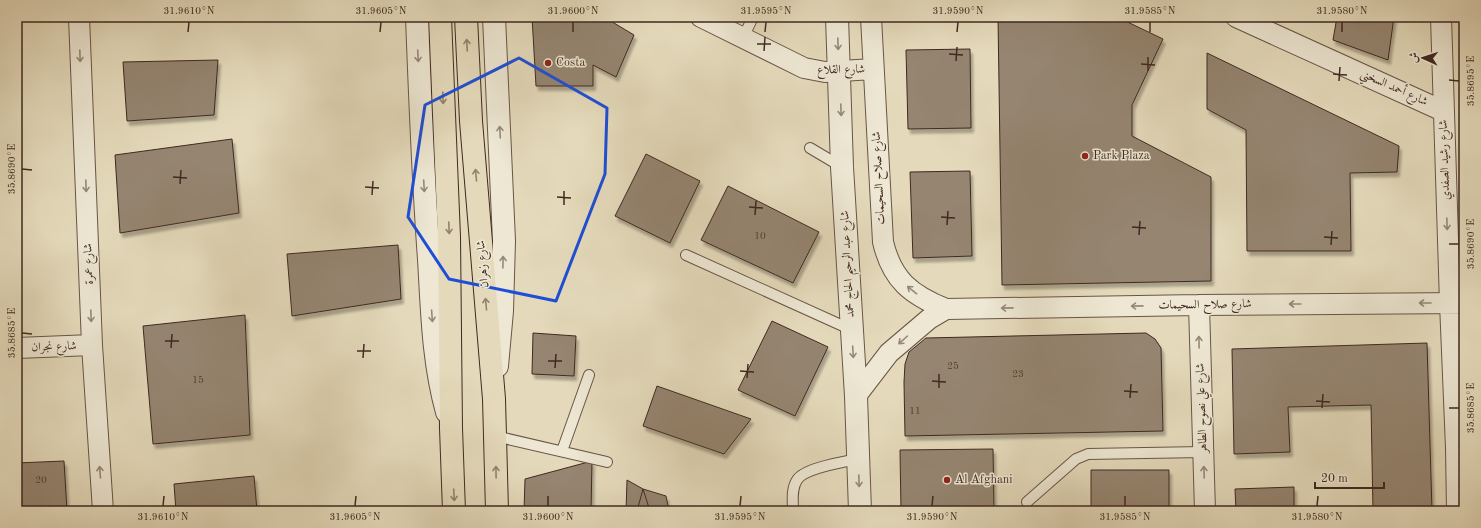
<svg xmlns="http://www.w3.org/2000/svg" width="1481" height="528" viewBox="0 0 1481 528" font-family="'Old Standard TT',Amiri,serif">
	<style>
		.building { fill: #958571; stroke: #402920; filter: url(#shadow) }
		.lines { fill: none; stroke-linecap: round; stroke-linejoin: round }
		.service-casing { stroke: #695547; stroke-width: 12 }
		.minor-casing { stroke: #695547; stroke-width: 22 }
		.tertiary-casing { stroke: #695547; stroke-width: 24 }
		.primary-casing { stroke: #402920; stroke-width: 24 }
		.service { stroke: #ede7d3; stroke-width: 10 }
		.minor { stroke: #ede7d3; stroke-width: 20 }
		.tertiary { stroke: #ede7d3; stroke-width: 22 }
		.primary { stroke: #e4dabb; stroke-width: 22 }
		.oneway { stroke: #96887a }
		.oneway2 { stroke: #92826e }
		.marked { fill: none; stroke: #1d4ed8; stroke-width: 3; stroke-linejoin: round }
		.ticks { fill: none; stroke: #402920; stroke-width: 1.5 }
		.poi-dot { fill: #8f2418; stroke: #ede7d3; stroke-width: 1.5 }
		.labels { text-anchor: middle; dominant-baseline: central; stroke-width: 3; stroke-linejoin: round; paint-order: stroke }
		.number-label { font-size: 10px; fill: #554034 }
		.poi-label { font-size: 12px; fill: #402920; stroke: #ede7d3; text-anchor: start }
		.street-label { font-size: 12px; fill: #402920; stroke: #ede7d3 }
		.neatline { fill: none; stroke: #402920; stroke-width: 1.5 }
		.ticks-label { font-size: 10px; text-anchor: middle; fill: #402920 }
	</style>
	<defs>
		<filter id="shadow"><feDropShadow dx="2.5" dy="4.5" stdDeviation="1" flood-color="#0004"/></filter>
	</defs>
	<rect width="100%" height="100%" fill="#e4dabb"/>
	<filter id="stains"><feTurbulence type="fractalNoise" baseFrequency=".005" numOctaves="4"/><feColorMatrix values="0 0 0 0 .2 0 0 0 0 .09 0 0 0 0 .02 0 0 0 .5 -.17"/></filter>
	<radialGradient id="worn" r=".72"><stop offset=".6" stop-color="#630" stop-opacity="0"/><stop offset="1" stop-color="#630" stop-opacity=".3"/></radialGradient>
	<path class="building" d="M 532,17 L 604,17 L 634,35 L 616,77 L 593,65 L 593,86 L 536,86 Z
		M 998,17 L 1117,17 L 1163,39 L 1132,105 L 1132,136 L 1211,177 L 1211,281 L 1002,285 Z
		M 1337,17 L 1394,17 L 1388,60 L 1333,40 Z
		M 970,49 L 971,128 L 908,129 L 906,50 Z
		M 1207,53 L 1399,146 L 1397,172 L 1350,173 L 1351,251 L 1247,251 L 1246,130 L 1207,109 Z
		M 218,60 L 214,115 L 127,121 L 123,62 Z
		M 232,139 L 239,213 L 120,233 L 115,155 Z
		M 646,154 L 700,181 L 670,243 L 615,216 Z
		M 970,171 L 972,256 L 913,258 L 910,172 Z
		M 728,186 L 819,232 L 793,283 L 701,240 Z
		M 398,245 L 401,299 L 292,316 L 287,254 Z
		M 245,315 L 250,435 L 153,444 L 143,326 Z
		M 772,321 L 828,347 L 795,416 L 738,390 Z
		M 533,333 L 576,336 L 574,376 L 532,374 Z
		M 1146,333 L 1155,339 L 1161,348 L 1163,431 L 905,436 L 904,382 L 905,364 L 909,352 L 926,338 Z
		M 1427,343 L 1432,511 L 1373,511 L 1371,405 L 1288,407 L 1290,452 L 1234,454 L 1232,349 Z
		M 657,386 L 751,419 L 724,454 L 643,426 Z
		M 993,449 L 994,511 L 901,511 L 900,450 Z
		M 64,461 L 67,511 L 18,511 L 17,463 Z
		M 592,461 L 591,511 L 524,511 L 525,479 Z
		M 1091,470 L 1169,470 L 1169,511 L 1091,511 Z
		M 254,476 L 257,511 L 176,511 L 174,484 Z
		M 627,480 L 643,489 L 666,496 L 669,511 L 626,511 Z
		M 1294,487 L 1294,511 L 1236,511 L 1235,489 Z
		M 643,489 L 650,511 L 637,511 Z"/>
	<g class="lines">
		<g class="service-casing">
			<path id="service" d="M 743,38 L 753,17
				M 810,148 L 842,167
				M 686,255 L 852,330
				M 495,436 L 607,462
				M 562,451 L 589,375
				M 1027,502 L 1076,459 L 1088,454 L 1203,452
				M 793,511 C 793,501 791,489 797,480 C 804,468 844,462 858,459"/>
		</g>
		<g class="minor-casing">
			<path id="minor" d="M 79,17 L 92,345 L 103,511
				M 701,17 L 804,68 L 825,72 L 873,69
				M 871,17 L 883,242 C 892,280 911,295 946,309 L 1199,305 L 1464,303
				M 1236,17 L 1443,111
				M 1441,17 L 1450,303 L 1456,448 L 1457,511
				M 1199,305 L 1205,511
				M 17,348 L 92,345
				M 856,396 L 889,353 L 929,319 L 946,309"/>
		</g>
		<g class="tertiary-casing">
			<path id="tertiary" d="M 417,17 C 420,98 423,178 429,259 C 432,311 433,362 447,412
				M 494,17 L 504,241 L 502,311 L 497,366
				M 837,17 L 842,167 L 856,396 L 860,511"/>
		</g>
		<g class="primary-casing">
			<path id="primary" d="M 440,17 L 449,237 L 451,428 L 454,511
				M 466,17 L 471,121 L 494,399 L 497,511"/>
		</g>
		<use href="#service" class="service"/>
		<use href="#minor" class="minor"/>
		<use href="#tertiary" class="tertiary"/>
		<use href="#primary" class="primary"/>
	</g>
	<defs><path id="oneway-shaft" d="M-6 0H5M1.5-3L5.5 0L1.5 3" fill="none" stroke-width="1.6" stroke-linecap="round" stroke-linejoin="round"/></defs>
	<g class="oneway">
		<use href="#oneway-shaft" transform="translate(838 44) rotate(88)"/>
		<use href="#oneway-shaft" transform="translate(80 56) rotate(88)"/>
		<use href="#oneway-shaft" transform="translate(418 56) rotate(87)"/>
		<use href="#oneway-shaft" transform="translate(841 110) rotate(88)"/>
		<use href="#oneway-shaft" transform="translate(500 132) rotate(-93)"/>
		<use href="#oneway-shaft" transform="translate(86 186) rotate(88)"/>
		<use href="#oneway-shaft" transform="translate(424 186) rotate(87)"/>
		<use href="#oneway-shaft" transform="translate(1447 224) rotate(88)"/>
		<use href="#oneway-shaft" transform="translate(503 262) rotate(-89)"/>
		<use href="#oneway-shaft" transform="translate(912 290) rotate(-141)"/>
		<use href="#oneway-shaft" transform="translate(1425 303) rotate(180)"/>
		<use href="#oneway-shaft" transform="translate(1295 304) rotate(180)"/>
		<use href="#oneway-shaft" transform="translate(1137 306) rotate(179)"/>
		<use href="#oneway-shaft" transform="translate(1007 308) rotate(179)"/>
		<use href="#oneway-shaft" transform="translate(91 316) rotate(88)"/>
		<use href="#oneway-shaft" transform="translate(432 316) rotate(86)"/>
		<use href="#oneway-shaft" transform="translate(903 340) rotate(138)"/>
		<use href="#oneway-shaft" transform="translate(1199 342) rotate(-91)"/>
		<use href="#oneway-shaft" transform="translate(853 352) rotate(87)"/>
		<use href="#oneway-shaft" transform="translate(100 472) rotate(-94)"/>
		<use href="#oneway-shaft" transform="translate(1204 472) rotate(-92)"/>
		<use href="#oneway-shaft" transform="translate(859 481) rotate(88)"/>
	</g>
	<g class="oneway2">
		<use href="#oneway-shaft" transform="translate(467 45) rotate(-93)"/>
		<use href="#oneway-shaft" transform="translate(443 98) rotate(88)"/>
		<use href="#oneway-shaft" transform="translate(476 175) rotate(-95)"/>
		<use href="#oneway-shaft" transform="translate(449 228) rotate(88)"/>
		<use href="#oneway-shaft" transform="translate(486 304) rotate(-95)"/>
		<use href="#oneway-shaft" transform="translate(496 472) rotate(-91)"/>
		<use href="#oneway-shaft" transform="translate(454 495) rotate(87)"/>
	</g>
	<path class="marked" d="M 519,58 L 607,108 L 605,174 L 556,301 L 449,279 L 408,217 L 425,105 Z"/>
	<path class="ticks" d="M 188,32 L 189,22M 380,32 L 381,22M 573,32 L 573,22M 765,32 L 766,22M 957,32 L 958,22M 1150,32 L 1150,22M 1342,32 L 1342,22M 757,44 L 771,44M 764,51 L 765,37M 949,54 L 963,55M 956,61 L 957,47M 1141,64 L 1155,65M 1148,71 L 1148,57M 1333,74 L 1347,75M 1449,80 L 1459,81M 1339,81 L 1340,67M 22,169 L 32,170M 173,177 L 187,178M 180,184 L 181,170M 365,187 L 379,188M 372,195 L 373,181M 557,197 L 571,198M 564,205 L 564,191M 749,207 L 763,208M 755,215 L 756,201M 941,217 L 955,218M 947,225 L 948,211M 1132,227 L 1146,228M 1139,235 L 1140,221M 1324,237 L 1338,238M 1449,244 L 1459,244M 1331,245 L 1332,231M 22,333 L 32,334M 165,341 L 179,341M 171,348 L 172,334M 357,351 L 371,351M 363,358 L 364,344M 548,361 L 562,361M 555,368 L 556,354M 740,371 L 754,372M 747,378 L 748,364M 932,381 L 946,382M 939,388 L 939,374M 1124,391 L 1138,392M 1130,398 L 1131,384M 1316,401 L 1330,402M 1322,408 L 1323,394M 1449,408 L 1459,408M 163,506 L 164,496M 355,506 L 356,496M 548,506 L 548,496M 740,506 L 741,496M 932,506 L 933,496M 1125,506 L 1125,496M 1317,506 L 1318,496"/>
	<g class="poi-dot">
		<circle cx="548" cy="63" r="4"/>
		<circle cx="1085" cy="156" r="4"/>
		<circle cx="947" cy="480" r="4"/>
	</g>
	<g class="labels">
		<g class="number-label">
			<text x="760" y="236">10</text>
			<text x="953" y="366">25</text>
			<text x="1018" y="374">23</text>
			<text x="198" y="380">15</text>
			<text x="915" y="411">11</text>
			<text x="41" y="480">20</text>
		</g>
		<g class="poi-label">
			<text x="556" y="63">Costa</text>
			<text x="1093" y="156">Park Plaza</text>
			<text x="955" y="480">Al Afghani</text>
		</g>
		<g class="street-label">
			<text transform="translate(841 70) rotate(-1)">شارع القلاع</text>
			<text transform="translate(1394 88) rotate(24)">شارع أحمد السخني</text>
			<text transform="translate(1445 160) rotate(-92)">شارع رشيد الصفدي</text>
			<text transform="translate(879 178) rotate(-93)">شارع صلاح السحيمات</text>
			<text transform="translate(89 264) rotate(-92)">شارع عمرة</text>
			<text transform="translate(483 264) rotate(-95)">شارع زهران</text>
			<text transform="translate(848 264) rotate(-93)">شارع عبد الرحيم الحاج محمد</text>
			<text transform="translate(1205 305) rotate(-1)">شارع صلاح السحيمات</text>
			<text transform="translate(54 347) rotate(-2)">شارع نجران</text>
			<text transform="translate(1202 408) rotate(-92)">شارع علي نصوح الطاهر</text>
		</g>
	</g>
	<rect width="1481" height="528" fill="none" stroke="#e4dabb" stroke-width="44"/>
	<g transform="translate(1423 58) rotate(273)" stroke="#ede7d3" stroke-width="3" paint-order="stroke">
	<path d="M0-3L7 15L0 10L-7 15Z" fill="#402920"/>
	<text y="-6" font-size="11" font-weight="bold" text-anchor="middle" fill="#402920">ش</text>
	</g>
	<path d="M1315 482v6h69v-6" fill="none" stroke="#402920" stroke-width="2"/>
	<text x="1321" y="482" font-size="12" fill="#402920" stroke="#ede7d3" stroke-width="3" paint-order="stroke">20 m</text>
	<rect x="22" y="22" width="1437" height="484" class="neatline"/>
	<g class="ticks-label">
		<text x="189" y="14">31.9610°N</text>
		<text x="381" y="14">31.9605°N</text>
		<text x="573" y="14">31.9600°N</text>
		<text x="766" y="14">31.9595°N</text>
		<text x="958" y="14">31.9590°N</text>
		<text x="1150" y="14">31.9585°N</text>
		<text x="1342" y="14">31.9580°N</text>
		<text transform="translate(1470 81) rotate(-90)" y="4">35.8695°E</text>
		<text transform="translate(11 169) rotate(-90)" y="4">35.8690°E</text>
		<text transform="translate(1470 244) rotate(-90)" y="4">35.8690°E</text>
		<text transform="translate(11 333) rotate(-90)" y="4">35.8685°E</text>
		<text transform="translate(1470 408) rotate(-90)" y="4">35.8685°E</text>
		<text x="163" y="520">31.9610°N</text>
		<text x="355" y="520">31.9605°N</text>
		<text x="548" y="520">31.9600°N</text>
		<text x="740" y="520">31.9595°N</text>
		<text x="932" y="520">31.9590°N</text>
		<text x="1125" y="520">31.9585°N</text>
		<text x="1317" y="520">31.9580°N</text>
	</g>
	<rect width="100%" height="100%" filter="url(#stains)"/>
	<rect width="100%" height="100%" fill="url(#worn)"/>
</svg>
